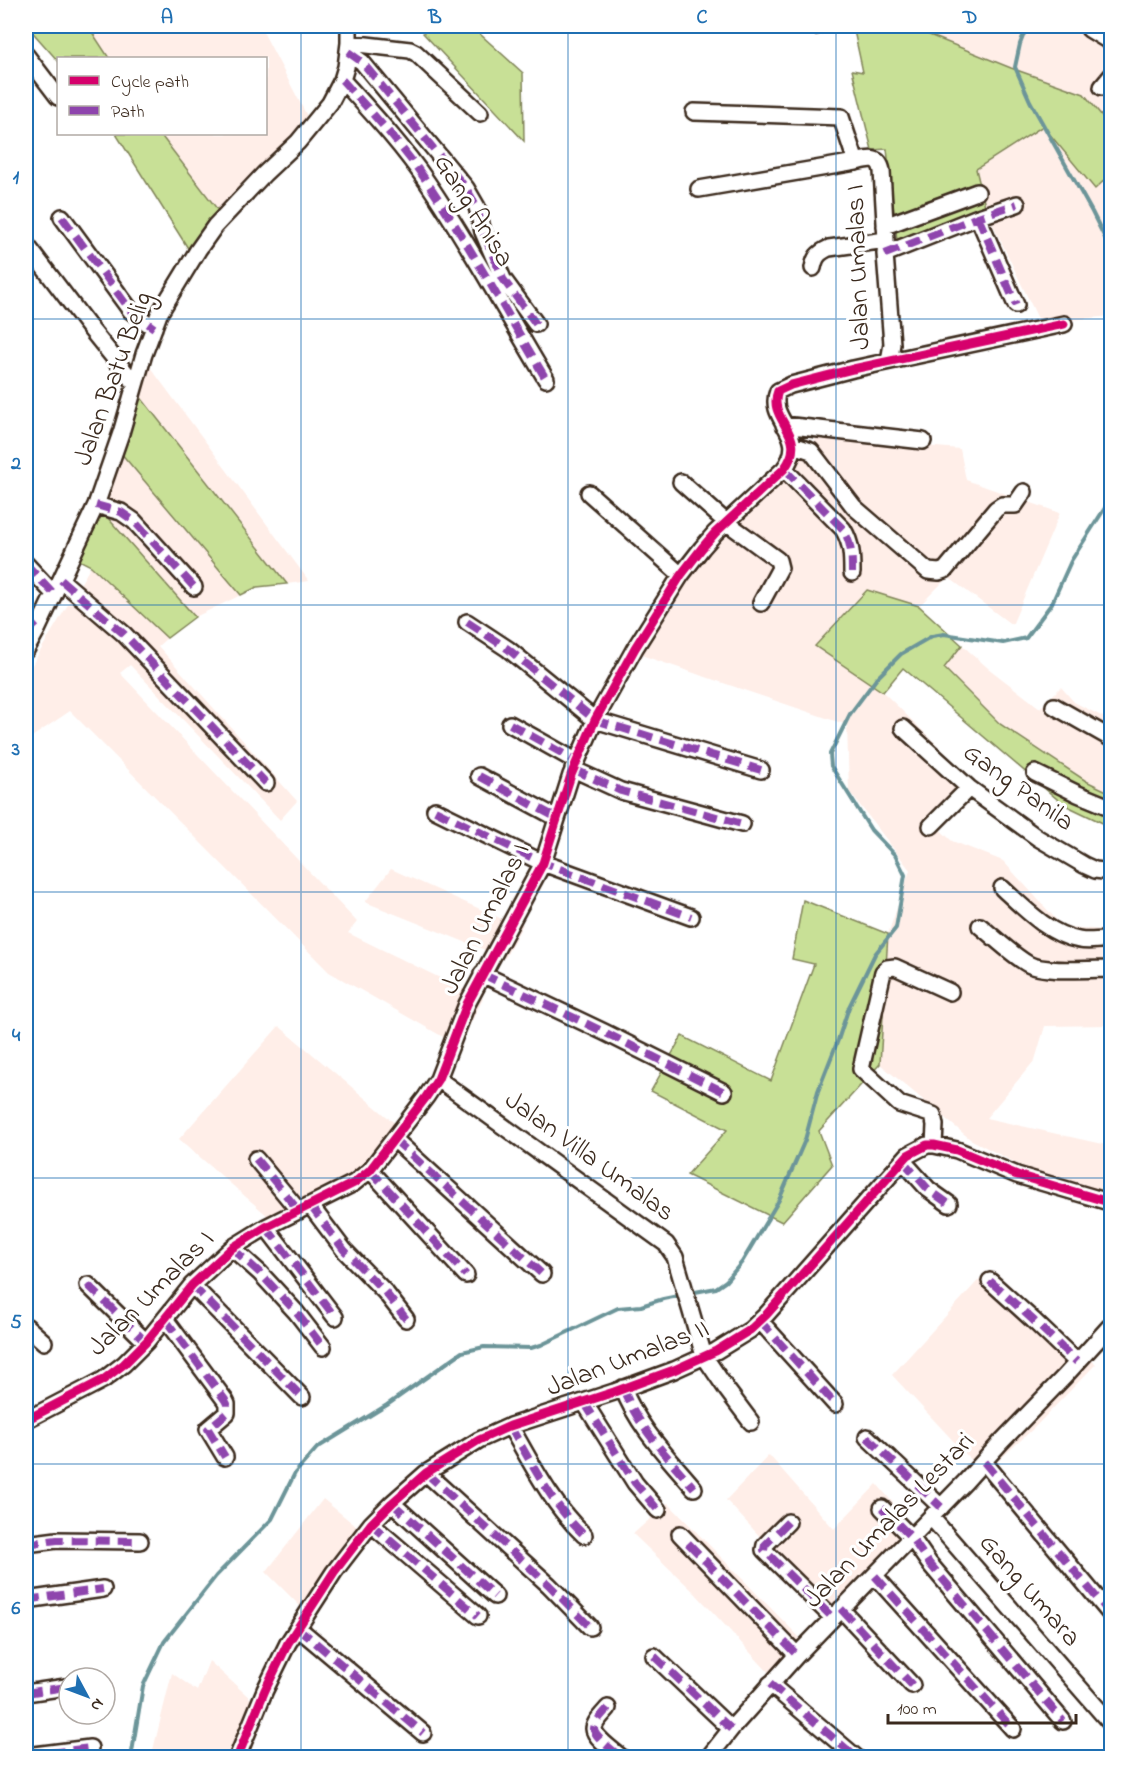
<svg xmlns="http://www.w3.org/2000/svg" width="1137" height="1783" viewBox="0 0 1137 1783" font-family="'Indie Flower',sans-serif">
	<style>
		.built { fill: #ffeee8 }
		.green { fill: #c8e096; stroke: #82855a; stroke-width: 1.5 }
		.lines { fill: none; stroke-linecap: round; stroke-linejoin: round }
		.stream { stroke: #6c9599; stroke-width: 4 }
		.minor-casing { stroke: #3b2a1e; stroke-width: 20 }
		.minor { stroke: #fff; stroke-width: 15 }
		.quiet { stroke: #8e44ad; stroke-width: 8; stroke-dasharray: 15 8; stroke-linecap: butt }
		.cycleway-casing { stroke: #fff; stroke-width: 13 }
		.cycleway { stroke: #d6006c; stroke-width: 9 }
		.grid { fill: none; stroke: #1f6fb2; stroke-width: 1.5; stroke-opacity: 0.55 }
		.labels { text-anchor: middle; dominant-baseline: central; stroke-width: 6; stroke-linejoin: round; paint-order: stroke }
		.street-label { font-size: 27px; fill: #3b2a1e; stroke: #fff }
		.neatline { fill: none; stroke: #1f6fb2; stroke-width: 2 }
		.grid-label { font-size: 20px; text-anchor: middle; font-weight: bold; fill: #1f6fb2 }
	</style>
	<rect width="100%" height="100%" fill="#fff"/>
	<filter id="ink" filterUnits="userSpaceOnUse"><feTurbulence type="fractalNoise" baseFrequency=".0167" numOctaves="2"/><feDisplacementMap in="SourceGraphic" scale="12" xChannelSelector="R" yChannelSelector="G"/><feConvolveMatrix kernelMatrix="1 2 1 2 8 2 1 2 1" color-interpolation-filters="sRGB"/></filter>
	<g filter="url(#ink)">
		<path class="built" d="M 88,26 L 217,26 L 221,32 L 240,26 L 260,26 L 317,135 L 307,146 L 263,178 L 224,218 L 160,134 L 266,134 L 266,58 L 109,58 Z
			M 907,26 L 1111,26 L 1111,127 L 1084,94 L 1011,68 Z
			M 1043,126 L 1095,189 L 1111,174 L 1111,316 L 1040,323 L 986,210 L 976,169 Z
			M 147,363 L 309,581 L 287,584 L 135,390 Z
			M 818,437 L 960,449 L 966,480 L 1060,513 L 1012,625 L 948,577 L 919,606 L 867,590 L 815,646 L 883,692 L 980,787 L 934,824 L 952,841 L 1003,861 L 1062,926 L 1111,931 L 1111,1025 L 1045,1026 L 1035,1060 L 986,1118 L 1111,1146 L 1111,1201 L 1025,1168 L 970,1139 L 880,1064 L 888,934 L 910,870 L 849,791 L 847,725 L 644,656 L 642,645 L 689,572 Z
			M 120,452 L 241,595 L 195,617 L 99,508 Z
			M 91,566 L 167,638 L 158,646 L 297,801 L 280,820 L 130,665 L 120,673 L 357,922 L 348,933 L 483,999 L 459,1046 L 329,972 L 70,711 L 26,741 L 26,675 Z
			M 962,645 L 988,668 L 1040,708 L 1061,687 L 1074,702 L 1111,721 L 1111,793 L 1086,781 L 1000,724 L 943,668 Z
			M 391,869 L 511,923 L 523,924 L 505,958 L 365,902 Z
			M 279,1026 L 404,1131 L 377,1174 L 276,1223 L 179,1139 Z
			M 985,1273 L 1096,1364 L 1034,1428 L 984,1474 L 892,1375 Z
			M 769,1455 L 834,1529 L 877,1484 L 918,1532 L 838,1621 L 726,1500 Z
			M 323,1499 L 367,1535 L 310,1616 L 266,1572 Z
			M 668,1503 L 806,1644 L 772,1676 L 695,1593 L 633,1534 Z
			M 209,1661 L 262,1709 L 246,1757 L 151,1758 L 172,1673 L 197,1691 Z"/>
		<path class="green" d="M 27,26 L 88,26 L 109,58 L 58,58 L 58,61 Z
			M 431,26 L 471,26 L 523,73 L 524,141 L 423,33 Z
			M 853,26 L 907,26 L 1011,68 L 1084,94 L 1111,127 L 1111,174 L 1095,189 L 1043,126 L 976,169 L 986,210 L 898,249 L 887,149 L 872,150 L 852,70 L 863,72 Z
			M 116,134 L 160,134 L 224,218 L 196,261 Z
			M 135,390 L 287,584 L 257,587 L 241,595 L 120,452 Z
			M 99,508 L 195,617 L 167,638 L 91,566 L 79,560 Z
			M 867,590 L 919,606 L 962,645 L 944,668 L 1000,724 L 1086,781 L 1111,793 L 1111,827 L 1063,804 L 903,668 L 883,692 L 815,646 Z
			M 803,900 L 888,934 L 880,1064 L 819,1131 L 832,1165 L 782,1222 L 687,1175 L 727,1130 L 651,1091 L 682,1036 L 771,1081 L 814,964 L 792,959 Z"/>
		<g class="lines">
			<path class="stream" d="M 1027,26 L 1020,44 L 1015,67 L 1030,101 L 1092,212 L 1112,252
				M 690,1293 L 716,1288 L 726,1281 L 742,1262 L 779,1200 L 805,1140 L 818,1091 L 838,1040 L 849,1007 L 875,954 L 896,928 L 905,875 L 895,855 L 871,830 L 831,766 L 830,754 L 850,714 L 877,678 L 901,654 L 932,636 L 944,634 L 1003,643 L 1026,638 L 1052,603 L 1071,561 L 1112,497
				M 131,1758 L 143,1686 L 164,1642 L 216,1576 L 272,1519 L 295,1473 L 317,1448 L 387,1405 L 462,1352 L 484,1347 L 531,1348 L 541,1345 L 618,1308 L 641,1306 L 663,1299 L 683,1295"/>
			<g class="minor-casing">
				<path id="minor" d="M 807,26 L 816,26
					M 1089,29 L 1112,43
					M 349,43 L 410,50 L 416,53 L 480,113
					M 348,52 L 362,62 L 466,188 L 477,207 L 483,232 L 503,279 L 536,324
					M 26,55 L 58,97
					M 342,80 C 372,113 402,145 427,182 C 470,245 506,313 546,379
					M 1102,87 L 1112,75
					M 694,112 L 841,117 L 856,162
					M 699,189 L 856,162 C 868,159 879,155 882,171 L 886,240 L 885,254 L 892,344 L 889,361
					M 62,217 L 131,311 L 154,328
					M 978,217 L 1016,305
					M 885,226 L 977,192
					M 26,244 L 89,327 L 131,379 L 136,381
					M 885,254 L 978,217 L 1017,204
					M 813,268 C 815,257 818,253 829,248 L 886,240
					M 784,425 L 923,441
					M 793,445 L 811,451 L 854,507 L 928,571 L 939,572 L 945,570 L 996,509 L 1002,505 L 1015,505 L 1024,492
					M 784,469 L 843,529 C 852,544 852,557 852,573
					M 681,482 L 726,522 L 778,560 L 780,568 L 761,603
					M 589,493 L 681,575
					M 96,505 L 121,512 L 134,521 L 194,587
					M 26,564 L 54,594
					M 61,580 L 124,634 L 266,783
					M 26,618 L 37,630
					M 467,622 L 508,649 L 595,720 L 761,770
					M 26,650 L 37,630 L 96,505 L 121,433 L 144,354 L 159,314 L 198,250 L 215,226 L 264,174 L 298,142 L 330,103 L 342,80 L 346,67 L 349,43 L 349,26
					M 1054,706 L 1112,739
					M 510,724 L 576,761
					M 903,728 L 969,788 L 1038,838 L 1084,865 L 1095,870 L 1112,872
					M 573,769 L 621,791 L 742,824
					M 1035,773 L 1078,794 L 1112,808
					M 479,776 L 557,818
					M 435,810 L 543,863 L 691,917
					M 931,826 L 969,788
					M 1002,888 C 1024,908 1048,934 1079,940 C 1089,942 1101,940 1112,939
					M 980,926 C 995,938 1011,954 1028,964 C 1044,973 1092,969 1112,969
					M 482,974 L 604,1032 L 724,1092
					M 438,1079 L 666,1244 L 675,1257 L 704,1356 L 727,1390 L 751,1422
					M 394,1139 L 542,1274
					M 934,1145 L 935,1125 L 933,1115 L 899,1104 L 861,1069 L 883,972 L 887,968 L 895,967 L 950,992
					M 256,1159 L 299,1211
					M 903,1161 L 928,1189 L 949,1204
					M 370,1170 L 466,1275
					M 310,1205 L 344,1250 L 385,1292 L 406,1319
					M 266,1227 L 335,1317
					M 232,1248 L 260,1273 L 296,1312 L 323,1347
					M 990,1281 L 1033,1320 L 1077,1362
					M 88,1285 L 146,1342
					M 192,1285 L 302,1397
					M 165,1319 L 225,1400 L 227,1404 L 227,1413 L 208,1429 L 225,1457
					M 760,1321 L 835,1404
					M 26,1326 L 44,1342
					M 623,1388 C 637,1426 668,1457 694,1488
					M 584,1402 L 635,1483 L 658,1510
					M 26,1420 L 103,1380 L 124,1364 L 146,1342 L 192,1285 L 232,1248 L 266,1227 L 354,1183 L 370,1170 L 426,1097 L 438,1079 L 467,1004 L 543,863 L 571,775 L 595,720 L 635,648 L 681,575 L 702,548 L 715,533 L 784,469 C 811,434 766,421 778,391 L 791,385 L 853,369 L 1064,324
					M 510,1426 C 532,1464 552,1505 584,1535
					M 867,1437 L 941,1507
					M 984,1462 L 1112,1616
					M 426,1473 L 549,1585 L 590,1627
					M 392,1503 L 495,1596
					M 882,1508 L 911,1537 L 929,1563 L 1063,1721
					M 931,1517 L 1112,1725
					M 788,1522 L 765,1545 L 764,1550 L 833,1618
					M 371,1524 L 478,1616
					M 680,1534 L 797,1655
					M 26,1544 L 57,1540 L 140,1541
					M 875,1576 L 1013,1729
					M 26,1600 L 103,1589
					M 841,1609 L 912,1685
					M 298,1628 L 423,1733
					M 654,1656 L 731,1729
					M 770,1684 L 857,1758
					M 26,1693 L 66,1687
					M 608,1708 C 604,1713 594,1722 594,1729 C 594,1737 615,1752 622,1758
					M 26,1756 L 90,1748
					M 237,1758 L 265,1690 L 288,1643 L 334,1572 L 371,1524 L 392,1503 L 426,1473 L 479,1440 L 510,1426 L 614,1392 L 674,1370 L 716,1351 L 750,1330 L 766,1315 L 908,1155 L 927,1145 L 934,1145 L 957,1150 L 1017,1175 L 1112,1203
					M 708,1758 L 731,1729 L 797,1655 L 965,1482 L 1001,1442 L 1064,1377 L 1112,1324"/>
			</g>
			<use href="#minor" class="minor"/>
			<path class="quiet" d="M 807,26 L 816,26
				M 348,52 L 362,62 L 466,188 L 477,207 L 483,232 L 503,279 L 536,324
				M 342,80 C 372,113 402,145 427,182 C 470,245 506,313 546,379
				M 62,217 L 131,311 L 154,328
				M 978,217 L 1016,305
				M 885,254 L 978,217 L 1017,204
				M 784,469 L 843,529 C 852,544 852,557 852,573
				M 96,505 L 121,512 L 134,521 L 194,587
				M 26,564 L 54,594
				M 61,580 L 124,634 L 266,783
				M 26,618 L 37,630
				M 467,622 L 508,649 L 595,720 L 761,770
				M 510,724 L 576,761
				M 573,769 L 621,791 L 742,824
				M 479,776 L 557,818
				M 435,810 L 543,863 L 691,917
				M 482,974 L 604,1032 L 724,1092
				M 394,1139 L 542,1274
				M 256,1159 L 299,1211
				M 903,1161 L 928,1189 L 949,1204
				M 370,1170 L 466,1275
				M 310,1205 L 344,1250 L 385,1292 L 406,1319
				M 266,1227 L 335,1317
				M 232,1248 L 260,1273 L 296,1312 L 323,1347
				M 990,1281 L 1033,1320 L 1077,1362
				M 88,1285 L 146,1342
				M 192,1285 L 302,1397
				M 165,1319 L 225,1400 L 227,1404 L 227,1413 L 208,1429 L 225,1457
				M 760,1321 L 835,1404
				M 623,1388 C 637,1426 668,1457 694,1488
				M 584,1402 L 635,1483 L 658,1510
				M 510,1426 C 532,1464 552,1505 584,1535
				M 867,1437 L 941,1507
				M 984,1462 L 1112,1616
				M 426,1473 L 549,1585 L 590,1627
				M 392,1503 L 495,1596
				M 882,1508 L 911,1537 L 929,1563 L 1063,1721
				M 788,1522 L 765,1545 L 764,1550 L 833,1618
				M 371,1524 L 478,1616
				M 688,1543 L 797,1655
				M 26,1544 L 57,1540 L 140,1541
				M 875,1576 L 1013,1729
				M 26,1600 L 103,1589
				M 841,1609 L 912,1685
				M 298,1628 L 423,1733
				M 654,1656 L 731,1729
				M 770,1684 L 857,1758
				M 26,1693 L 66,1687
				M 608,1708 C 604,1713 594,1722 594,1729 C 594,1737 615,1752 622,1758
				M 26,1756 L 90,1748"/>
			<g class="cycleway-casing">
				<path id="cycleway" d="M 26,1420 L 103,1380 L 124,1364 L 146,1342 L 192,1285 L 232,1248 L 266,1227 L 354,1183 L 370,1170 L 426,1097 L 438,1079 L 467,1004 L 543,863 L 571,775 L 595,720 L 635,648 L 681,575 L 702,548 L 715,533 L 784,469 C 811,434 766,421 778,391 L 791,385 L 853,369 L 1064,324
					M 237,1758 L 265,1690 L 288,1643 L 334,1572 L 371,1524 L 392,1503 L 426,1473 L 479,1440 L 510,1426 L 614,1392 L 674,1370 L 716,1351 L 750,1330 L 766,1315 L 908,1155 L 927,1145 L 934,1145 L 957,1150 L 1017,1175 L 1112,1203"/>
			</g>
			<use href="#cycleway" class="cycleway"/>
		</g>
	</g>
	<path class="grid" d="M 301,26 L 301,1758M 568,26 L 568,1758M 836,26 L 836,1758M 26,319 L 1112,319M 26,605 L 1112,605M 26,892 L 1112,892M 26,1178 L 1112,1178M 26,1464 L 1112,1464"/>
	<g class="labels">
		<g class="street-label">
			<text transform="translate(473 211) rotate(58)">Gang Anisa</text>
			<text transform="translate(859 267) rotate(-92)">Jalan Umalas I</text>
			<text transform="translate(114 379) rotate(-70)">Jalan Batu Belig</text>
			<text transform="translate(1018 788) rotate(36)">Gang Panila</text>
			<text transform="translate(486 919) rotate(-63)">Jalan Umalas I</text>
			<text transform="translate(589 1157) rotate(36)">Jalan Villa Umalas</text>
			<text transform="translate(152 1294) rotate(-45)">Jalan Umalas I</text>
			<text transform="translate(628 1359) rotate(-21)">Jalan Umalas II</text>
			<text transform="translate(890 1521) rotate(-46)">Jalan Umalas Lestari</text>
			<text transform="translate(1029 1591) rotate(49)">Gang Umara</text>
		</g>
	</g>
	<rect width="1137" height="1783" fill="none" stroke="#fff" stroke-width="66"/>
	<rect x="57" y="57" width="210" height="78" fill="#ffffff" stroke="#b1aaa5" stroke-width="1.5"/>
	<rect x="69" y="76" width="30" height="9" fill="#d6006c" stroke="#b1aaa5" stroke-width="1.5"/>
	<text x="111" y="87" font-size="18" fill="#3b2a1e">Cycle path</text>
	<rect x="69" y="106" width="30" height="9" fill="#8e44ad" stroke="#b1aaa5" stroke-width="1.5"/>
	<text x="111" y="117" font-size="18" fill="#3b2a1e">Path</text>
	<g transform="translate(87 1696) rotate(131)"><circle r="28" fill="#ffffff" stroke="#b1aaa5" stroke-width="1.5"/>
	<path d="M0-4.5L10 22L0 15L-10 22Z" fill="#1f6fb2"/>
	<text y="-9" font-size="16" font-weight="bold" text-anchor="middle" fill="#3b2a1e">N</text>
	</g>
	<path d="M888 1714v9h188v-9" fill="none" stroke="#3b2a1e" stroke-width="3"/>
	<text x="897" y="1714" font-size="18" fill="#3b2a1e" stroke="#ffffff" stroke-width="4.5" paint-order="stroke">100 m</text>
	<rect x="33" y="33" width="1071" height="1717" class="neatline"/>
	<g class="grid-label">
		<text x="167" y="23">A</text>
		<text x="435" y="23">B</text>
		<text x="702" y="23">C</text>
		<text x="970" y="23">D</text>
		<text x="16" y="183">1</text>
		<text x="16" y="469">2</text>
		<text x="16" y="755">3</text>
		<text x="16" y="1041">4</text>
		<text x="16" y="1328">5</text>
		<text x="16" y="1614">6</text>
	</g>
</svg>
